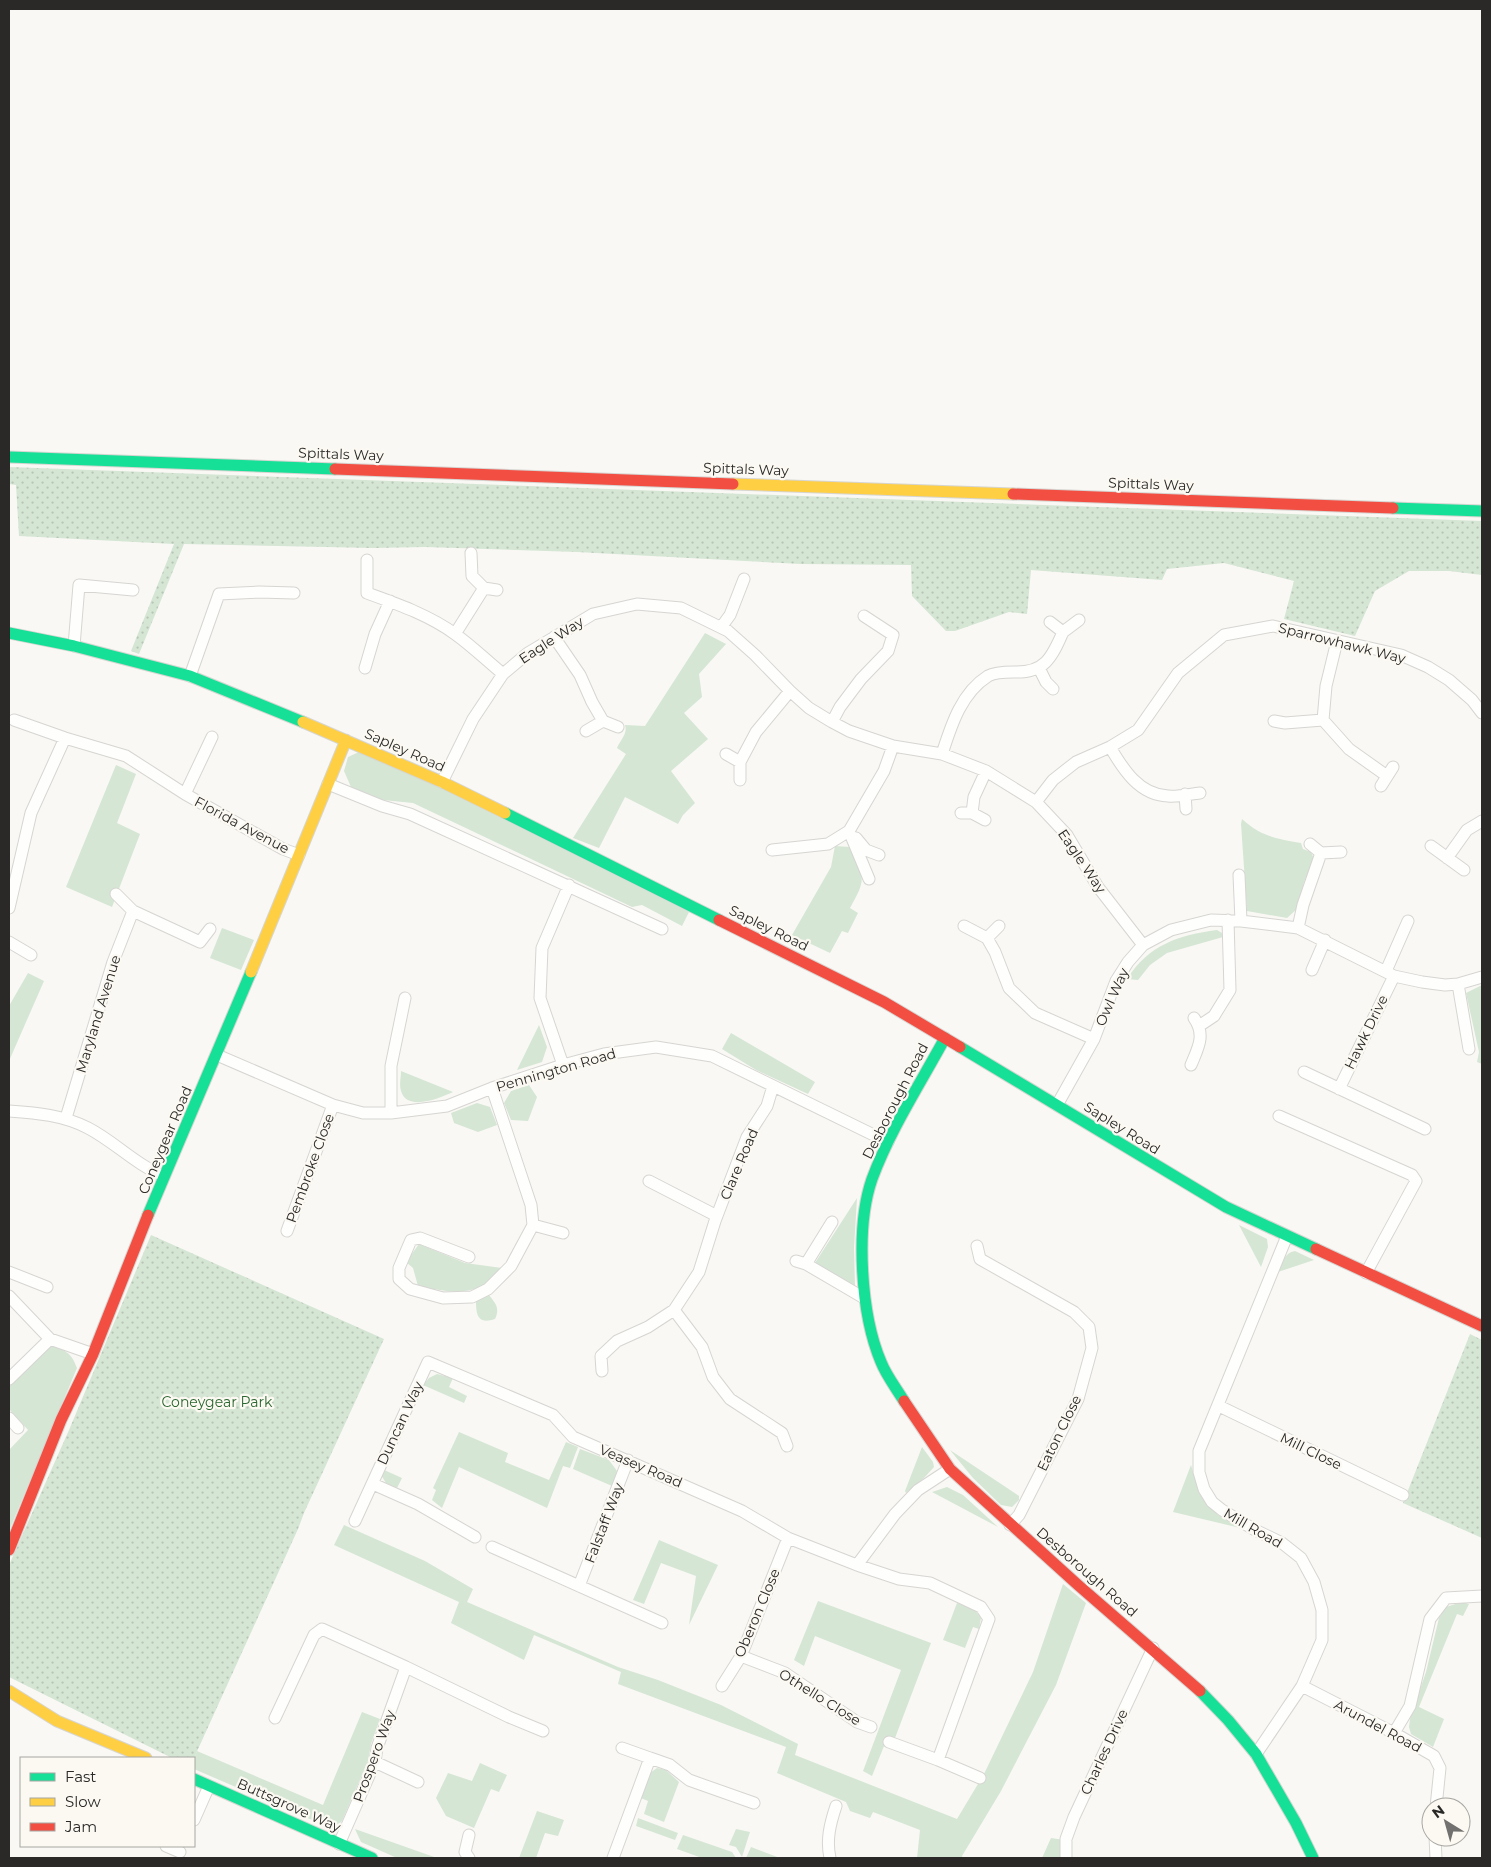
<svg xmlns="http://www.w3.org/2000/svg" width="1491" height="1867" viewBox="0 0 1491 1867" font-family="Montserrat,sans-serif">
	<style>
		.grass { fill: #d5e6d4 }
		.park { fill: url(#park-dots) }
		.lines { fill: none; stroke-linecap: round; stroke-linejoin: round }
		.street-casing { stroke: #d6d5d2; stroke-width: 13 }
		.fast-casing { stroke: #d6d5d2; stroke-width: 13 }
		.slow-casing { stroke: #d6d5d2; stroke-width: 13 }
		.jam-casing { stroke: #d6d5d2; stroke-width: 13 }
		.street { stroke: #fefefd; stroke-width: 11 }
		.fast { stroke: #16e098; stroke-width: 11 }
		.slow { stroke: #ffcf43; stroke-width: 11 }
		.jam { stroke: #f24e42; stroke-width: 11 }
		.labels { text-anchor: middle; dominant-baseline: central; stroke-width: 4.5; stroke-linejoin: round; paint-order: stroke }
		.street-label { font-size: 14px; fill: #2a2927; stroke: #fbf9f2 }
		.park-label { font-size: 14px; fill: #2a6630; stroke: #fbf9f2 }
	</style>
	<defs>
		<pattern id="park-dots" width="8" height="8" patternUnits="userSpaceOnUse" patternTransform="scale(1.25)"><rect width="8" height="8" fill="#d5e6d4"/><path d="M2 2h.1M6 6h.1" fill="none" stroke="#b7c5b6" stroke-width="1.8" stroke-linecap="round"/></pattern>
	</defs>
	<rect width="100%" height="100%" fill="#f9f8f4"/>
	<path class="grass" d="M 705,633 L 726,644 L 699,674 L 702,697 L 684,713 L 708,739 L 671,771 L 695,803 L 683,815 L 678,824 L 625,797 L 599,848 L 573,838 L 626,754 L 617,748 C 620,740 628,734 625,725 L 645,726 Z
		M 359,752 L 441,788 L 689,912 L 682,926 L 642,905 L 632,907 L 413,803 L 383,800 L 351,787 L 344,771 L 348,757 Z
		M 116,765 L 136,774 L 117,823 L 140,834 L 112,907 L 66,887 Z
		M 1242,819 C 1262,837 1275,838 1301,843 L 1303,849 L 1311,852 L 1314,859 L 1304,882 L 1297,909 L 1287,918 L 1247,911 L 1241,824 Z
		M 835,846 L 850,847 C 863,879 868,876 850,908 L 858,913 L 848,933 L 842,931 L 830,953 L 792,935 L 831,867 Z
		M 222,928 L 254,940 L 241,970 L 210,958 Z
		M 1217,930 L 1222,933 L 1223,937 L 1167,953 L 1150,965 L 1138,980 L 1127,979 C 1149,945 1178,935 1217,930 Z
		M 28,973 L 44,981 L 9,1061 L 9,1006 Z
		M 1482,985 L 1482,1064 L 1477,1062 L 1479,1052 L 1466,993 Z
		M 539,1025 L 547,1047 L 542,1062 L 517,1070 Z
		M 731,1033 L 815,1082 L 808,1094 L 756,1070 L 722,1049 Z
		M 401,1071 L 453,1092 C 440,1098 407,1112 401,1091 C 399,1085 401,1077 401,1071 Z
		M 529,1085 L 537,1097 L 528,1121 L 511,1120 L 504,1103 L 511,1091 Z
		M 477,1103 L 490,1107 L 497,1125 L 478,1132 L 454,1123 L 451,1113 Z
		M 857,1198 L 854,1248 L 855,1287 L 813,1266 Z
		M 1239,1225 L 1267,1239 L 1268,1247 L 1261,1267 Z
		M 419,1244 L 465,1263 L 502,1268 C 496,1273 491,1280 485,1284 C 466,1297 438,1290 418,1286 L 413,1268 L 406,1262 Z
		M 1295,1251 L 1314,1260 L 1278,1272 C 1282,1263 1284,1253 1295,1251 Z
		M 489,1295 C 496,1304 500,1308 495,1319 C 477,1325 476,1314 476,1299 Z
		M 49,1345 C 65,1350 71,1352 77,1368 L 9,1531 L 9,1450 L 28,1430 L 9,1409 L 9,1385 Z
		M 437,1374 L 453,1378 L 449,1387 L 467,1396 L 464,1403 L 423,1385 L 429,1378 Z
		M 459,1432 L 508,1453 L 505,1462 L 549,1480 L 566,1442 L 578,1447 L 570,1468 L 563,1466 L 547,1508 L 459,1467 L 442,1508 L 432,1500 L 436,1490 L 433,1488 Z
		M 922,1447 L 933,1462 L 934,1467 L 924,1478 L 906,1493 L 905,1491 Z
		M 580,1449 L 609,1460 L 617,1471 L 612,1486 L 573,1469 Z
		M 950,1450 L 1019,1496 L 1019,1500 L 1012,1507 L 1001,1505 L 973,1478 Z
		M 1191,1465 L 1199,1493 L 1218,1515 L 1253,1531 L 1173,1512 Z
		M 382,1469 L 402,1478 L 397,1488 L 386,1483 L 381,1475 Z
		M 947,1487 L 963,1495 L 998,1527 L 932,1492 Z
		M 344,1525 L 425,1561 L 473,1589 L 467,1602 L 618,1667 L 658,1680 L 721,1705 L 798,1744 L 795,1755 L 957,1819 L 984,1774 L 1033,1672 L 1063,1584 L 1086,1603 L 1056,1685 L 1001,1791 L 962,1856 L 963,1858 L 917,1858 L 920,1830 L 873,1812 L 870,1818 L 850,1811 L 846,1802 L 777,1773 L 786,1747 L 618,1684 L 621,1672 L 534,1635 L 524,1660 L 451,1623 L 459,1602 L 334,1545 Z
		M 659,1540 L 718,1565 L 689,1625 L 696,1576 L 661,1563 L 644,1604 L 633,1600 Z
		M 818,1601 L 931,1643 L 895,1738 L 888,1736 L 872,1776 L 863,1771 L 901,1670 L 815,1636 L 804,1666 L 794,1660 Z
		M 1462,1602 L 1469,1604 L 1463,1616 L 1457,1614 L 1419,1707 L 1444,1719 L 1433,1747 L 1411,1734 L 1409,1727 L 1410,1719 L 1426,1672 L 1439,1618 L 1446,1607 Z
		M 957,1603 L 975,1610 L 981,1618 L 979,1629 L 973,1627 L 965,1648 L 943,1640 Z
		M 362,1712 L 380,1719 L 371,1744 L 368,1761 L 342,1821 L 333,1829 L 194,1769 L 194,1758 L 197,1751 L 323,1805 Z
		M 480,1763 L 507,1775 L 499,1792 L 491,1789 L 474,1828 L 446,1816 L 436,1798 L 448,1773 L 472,1781 Z
		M 657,1768 L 666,1770 L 679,1782 L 664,1822 L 644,1814 L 648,1801 L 641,1798 L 650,1773 Z
		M 537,1811 L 564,1820 L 558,1836 L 545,1833 L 536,1858 L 519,1858 Z
		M 638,1818 L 678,1833 L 675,1840 L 636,1826 Z
		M 355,1829 L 437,1858 L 397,1858 L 361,1842 Z
		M 736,1829 L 750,1832 L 742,1857 L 736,1847 L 729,1845 Z
		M 683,1835 L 732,1852 L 736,1858 L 702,1858 L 677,1849 Z
		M 1051,1838 L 1064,1840 L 1064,1858 L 1042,1858 Z
		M 751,1847 L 780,1858 L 746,1858 Z"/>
	<path class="park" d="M 9,467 L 1482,521 L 1482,575 L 1449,571 L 1409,571 L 1375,591 L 1355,636 L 1284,619 L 1294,581 L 1224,563 L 1167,569 L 1162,580 L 1031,570 L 1027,614 L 1009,612 L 955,631 L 946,631 L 912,596 L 911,565 L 801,564 L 577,552 L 425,547 L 373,548 L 184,544 L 139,654 L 131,651 L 174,544 L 19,536 L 16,485 L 9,484 Z
		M 151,1235 L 384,1339 L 304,1513 L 298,1529 L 194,1758 L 172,1758 L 9,1677 L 9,1565 L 69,1430 Z
		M 1470,1334 L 1482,1340 L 1482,1538 L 1403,1503 Z"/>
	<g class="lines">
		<g class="street-casing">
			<path id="street" d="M 471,553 L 472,576 L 484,588 L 497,590
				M 367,560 L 367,593 C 397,604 429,615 455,634 C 472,646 487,661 503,674
				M 1050,622 L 1063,632 L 1079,620
				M 722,626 L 730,615 L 744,579
				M 455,634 L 484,588
				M 554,637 L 580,675 L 592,702 L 603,721
				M 74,646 L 79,585 L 133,590
				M 365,668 L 375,634 L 390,601
				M 1039,668 L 1046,682 L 1053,689
				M 190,676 L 219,594 L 259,592 L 294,593
				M 14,720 L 65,738 L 126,756 L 185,794 L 283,849 L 299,855
				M 1323,720 L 1326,686 L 1337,641
				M 1274,721 L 1285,723 L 1323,720 L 1349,749 L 1387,776
				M 832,722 L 840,707 L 861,679 L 888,651 L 893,635 L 864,616
				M 586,731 L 603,721 L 618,727
				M 1110,747 C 1123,769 1139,795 1168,796 C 1178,797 1190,794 1200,793
				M 726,754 L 740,762
				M 942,754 C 951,726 961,693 988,676 C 995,672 1006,672 1014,672 C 1045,673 1052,657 1063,632
				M 740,780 L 740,762 L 756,732 L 790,691
				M 442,782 L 473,719 L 503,674 L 528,653 L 593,614 L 637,604 L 681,608 L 728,631 L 755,655 L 790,691 L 809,708 L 832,722 L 849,731 L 893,746 L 942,754 L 986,771 L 1036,802 L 1067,835 L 1098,887 L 1143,945
				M 328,784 L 382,806 L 410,814 L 662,929
				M 1381,786 L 1393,767
				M 185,794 L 212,737
				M 1185,794 L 1186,809
				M 1036,802 L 1053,780 L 1076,762 L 1110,747 L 1138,730 L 1178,673 L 1224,635 L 1273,626 L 1401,655 L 1428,667 L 1449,680 L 1472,700 L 1482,713
				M 961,813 L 972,813 L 985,820
				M 972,813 L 974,797 L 986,771
				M 849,831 L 869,879
				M 856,838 L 866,850 L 879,855
				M 1431,846 L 1464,870
				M 772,850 L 828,844 L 849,831 L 884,771 L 893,746
				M 1321,853 L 1341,852
				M 1447,858 L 1467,830 L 1482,821
				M 1239,875 L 1241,921
				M 116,894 L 133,911 L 200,942 L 210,929
				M 9,908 L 31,813 L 65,738
				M 964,926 L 987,938 L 995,952 L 1009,988 L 1035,1013 L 1094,1039
				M 1298,928 L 1303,905 L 1321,853 L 1310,844
				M 987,938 L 999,926
				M 9,942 L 31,955
				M 1312,970 L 1325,940
				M 1386,971 L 1408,921
				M 1458,984 L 1469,1049
				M 1199,1026 L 1214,1016 L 1230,990 L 1228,920
				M 217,1055 L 333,1105 L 363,1113 L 391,1113 L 447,1106 L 492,1088 L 563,1065 L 604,1054 L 656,1047 L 712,1056 L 888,1142
				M 563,1065 L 540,998 L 542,948 L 569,885
				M 1191,1065 C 1198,1048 1206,1035 1194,1018
				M 1304,1072 L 1425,1129
				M 1339,1089 L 1394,976
				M 1057,1105 L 1094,1039 L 1116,981 L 1128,962 L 1143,945 L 1171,930 L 1211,920 L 1241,921 L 1298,928 L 1394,976 L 1422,982 L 1445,985 L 1458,984 L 1482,977
				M 9,1111 C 37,1113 63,1115 88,1128 C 115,1142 136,1165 164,1176
				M 391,1113 L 391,1066 L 405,998
				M 1279,1116 L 1412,1175 L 1416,1181 L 1366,1273
				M 66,1118 L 113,962 L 133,911
				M 649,1181 L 717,1216
				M 533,1225 L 563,1233
				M 287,1231 L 333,1105
				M 977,1246 L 980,1259 L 1074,1312 L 1089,1327 L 1092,1348 L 1078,1399 L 1019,1515 L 1010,1525
				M 469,1257 L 420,1238 L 411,1240 L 399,1268 L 399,1279 L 410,1289 L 443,1298 L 472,1297 L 488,1289 L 511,1266 L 533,1225 L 531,1205 L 492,1088
				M 796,1261 L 806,1264 L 864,1298
				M 806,1264 L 832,1222
				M 9,1272 L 47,1287
				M 9,1296 L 50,1339 L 93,1354
				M 674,1310 L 702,1347 L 713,1377 L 730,1399 L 782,1433 L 787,1446
				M 602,1371 L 601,1356 L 617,1341 L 648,1327 L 674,1310 L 699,1272 L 715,1221 L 747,1137 L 767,1106 L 773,1086
				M 9,1379 L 50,1339
				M 1219,1406 L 1403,1495
				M 9,1418 L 18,1428
				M 373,1484 L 418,1504 L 475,1537
				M 355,1521 L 428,1362 L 553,1415 L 573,1437 L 742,1511 L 788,1538 L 857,1565 L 899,1579 L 930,1583 L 981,1607 L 989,1619 L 938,1760
				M 492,1547 L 662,1623
				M 857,1565 L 895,1514 L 918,1490 L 950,1469
				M 579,1586 L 628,1460
				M 741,1656 L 785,1673 L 857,1722 L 871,1727
				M 722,1686 L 741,1656 L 788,1538
				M 1302,1686 L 1394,1733 L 1434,1756 L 1440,1768 L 1436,1807
				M 275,1718 L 314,1635 L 322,1629 L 406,1667 L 509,1717 L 543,1731
				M 1394,1733 L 1410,1706 L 1430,1619 L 1446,1598 L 1482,1596
				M 889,1742 L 938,1760 L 980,1778
				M 1256,1754 L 1302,1686 L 1322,1640 L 1322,1610 L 1314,1582 L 1301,1558 L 1282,1543 L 1255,1530 L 1222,1510 L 1212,1502 L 1204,1489 L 1199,1472 L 1199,1451 L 1287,1236
				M 650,1758 L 670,1765 L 689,1780 L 754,1803
				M 375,1762 L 418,1782
				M 194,1820 L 209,1786
				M 1435,1837 L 1436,1858
				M 339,1844 L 375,1762 L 377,1748 L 406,1667
				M 166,1846 L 180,1852
				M 469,1858 L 465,1852 L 469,1835
				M 613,1858 L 650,1758 L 622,1748
				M 830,1858 C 826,1840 830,1824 836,1806
				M 1066,1858 L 1066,1839 L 1074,1817 L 1153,1648"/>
		</g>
		<g class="fast-casing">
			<path id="fast" d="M 9,457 L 335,469
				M 1393,508 L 1482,511
				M 9,633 L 74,646 L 190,676 L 303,722
				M 505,813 L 719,920
				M 960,1047 L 1226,1207 L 1316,1249
				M 148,1215 L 251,972
				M 904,1401 C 896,1388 886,1375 881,1362 C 861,1315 855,1228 872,1179 C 890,1130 920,1084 945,1038
				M 1200,1691 L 1228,1720 L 1256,1754 L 1296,1823 L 1313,1858
				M 194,1779 L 372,1858"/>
		</g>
		<g class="slow-casing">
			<path id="slow" d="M 733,484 L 1013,494
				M 303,722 L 442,782 L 505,813
				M 251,972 L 346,740
				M 9,1691 L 57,1721 L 146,1758"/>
		</g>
		<g class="jam-casing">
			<path id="jam" d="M 335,469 L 733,484
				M 1013,494 L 1393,508
				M 719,920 L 884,1002 L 960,1047
				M 1316,1249 L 1482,1326
				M 904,1401 L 950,1469 L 1078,1585 L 1200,1691
				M 9,1550 L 61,1420 L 93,1354 L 148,1215"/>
		</g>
		<use href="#street" class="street"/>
		<use href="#fast" class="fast"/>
		<use href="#slow" class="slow"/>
		<use href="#jam" class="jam"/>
	</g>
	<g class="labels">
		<g class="street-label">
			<text transform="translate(341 454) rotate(2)">Spittals Way</text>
			<text transform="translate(746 469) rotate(2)">Spittals Way</text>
			<text transform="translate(1151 484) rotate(2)">Spittals Way</text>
			<text transform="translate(551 640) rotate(-33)">Eagle Way</text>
			<text transform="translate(1342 643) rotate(14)">Sparrowhawk Way</text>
			<text transform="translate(405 750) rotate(24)">Sapley Road</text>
			<text transform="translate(242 825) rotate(28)">Florida Avenue</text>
			<text transform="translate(1082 861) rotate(56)">Eagle Way</text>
			<text transform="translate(769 928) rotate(26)">Sapley Road</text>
			<text transform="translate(1112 997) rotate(-66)">Owl Way</text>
			<text transform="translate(98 1014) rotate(-73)">Maryland Avenue</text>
			<text transform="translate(1366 1032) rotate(-64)">Hawk Drive</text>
			<text transform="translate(556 1070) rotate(-16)">Pennington Road</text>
			<text transform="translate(895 1101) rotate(-63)">Desborough Road</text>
			<text transform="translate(1122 1128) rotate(32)">Sapley Road</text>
			<text transform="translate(165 1140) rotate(-67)">Coneygear Road</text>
			<text transform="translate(739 1164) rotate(-67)">Clare Road</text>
			<text transform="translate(310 1168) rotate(-70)">Pembroke Close</text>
			<text transform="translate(400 1423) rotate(-65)">Duncan Way</text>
			<text transform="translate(1059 1433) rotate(-64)">Eaton Close</text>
			<text transform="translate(1311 1451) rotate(26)">Mill Close</text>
			<text transform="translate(641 1466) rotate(23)">Veasey Road</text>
			<text transform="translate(604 1523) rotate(-69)">Falstaff Way</text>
			<text transform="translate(1253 1528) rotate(30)">Mill Road</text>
			<text transform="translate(1087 1572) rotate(41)">Desborough Road</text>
			<text transform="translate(757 1613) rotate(-67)">Oberon Close</text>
			<text transform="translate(820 1697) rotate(32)">Othello Close</text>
			<text transform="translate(1378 1726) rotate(28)">Arundel Road</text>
			<text transform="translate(1104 1752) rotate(-65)">Charles Drive</text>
			<text transform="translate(374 1756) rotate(-70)">Prospero Way</text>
			<text transform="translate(289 1805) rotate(24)">Buttsgrove Way</text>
		</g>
		<g class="park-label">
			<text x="217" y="1402">Coneygear Park</text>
		</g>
	</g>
	<rect width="1491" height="1867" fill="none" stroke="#2a2927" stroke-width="20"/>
	<rect x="20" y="1757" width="175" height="90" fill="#fbf9f2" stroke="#a7a6a1"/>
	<rect x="30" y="1773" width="25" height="8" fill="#16e098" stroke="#a7a6a1"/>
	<text x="65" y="1782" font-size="15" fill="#2a2927">Fast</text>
	<rect x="30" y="1798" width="25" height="8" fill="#ffcf43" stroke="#a7a6a1"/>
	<text x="65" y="1807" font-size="15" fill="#2a2927">Slow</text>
	<rect x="30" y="1823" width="25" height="8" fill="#f24e42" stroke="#a7a6a1"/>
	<text x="65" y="1832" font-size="15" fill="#2a2927">Jam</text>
	<g transform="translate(1446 1822) rotate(323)"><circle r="24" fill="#fbf9f2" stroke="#a7a6a1"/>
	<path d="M0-4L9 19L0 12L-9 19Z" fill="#72716f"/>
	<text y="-8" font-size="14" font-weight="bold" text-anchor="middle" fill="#2a2927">N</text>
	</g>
</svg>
